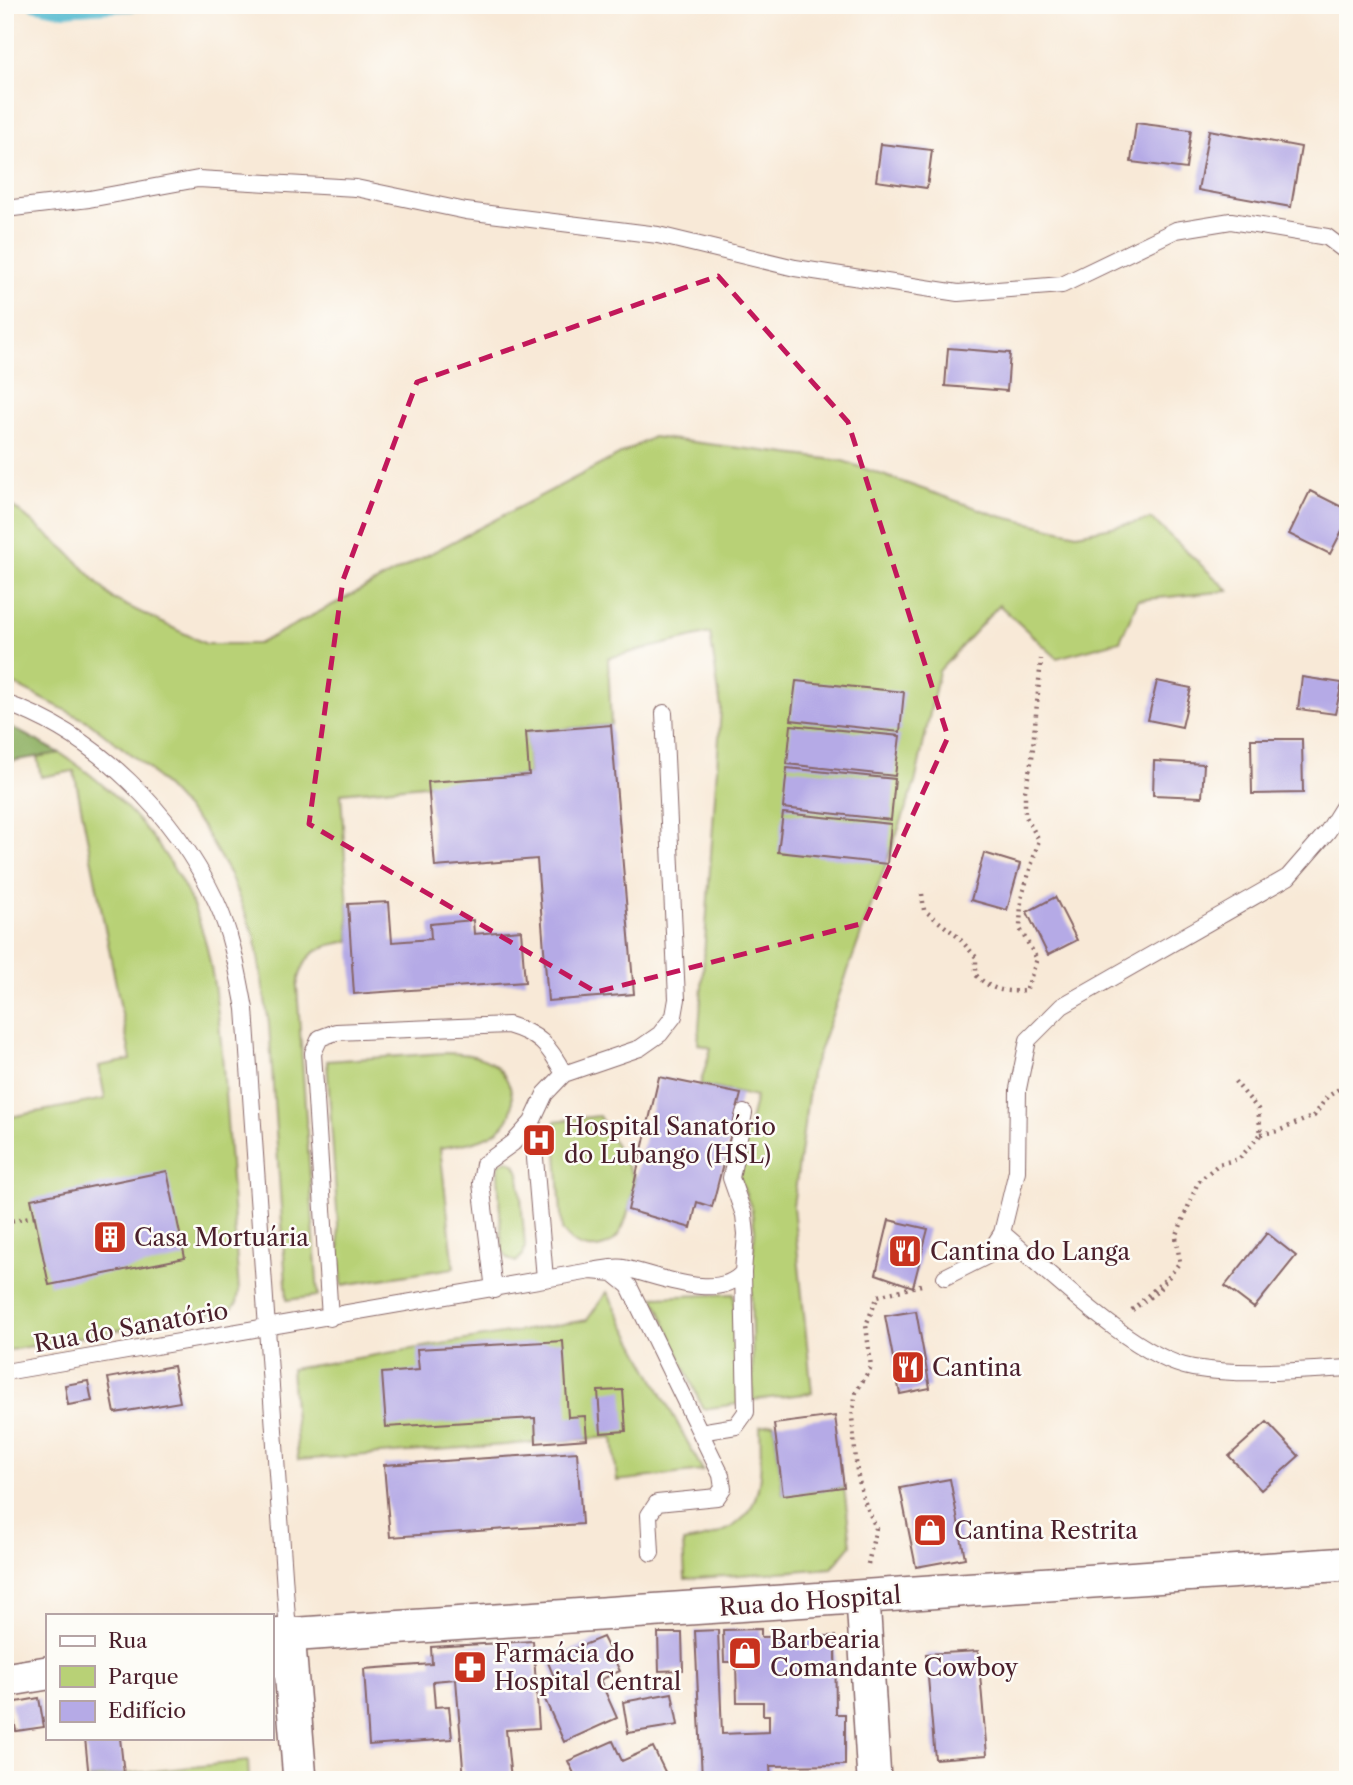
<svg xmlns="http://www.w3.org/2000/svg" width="1353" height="1785" viewBox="0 0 1353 1785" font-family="'Libre Caslon Text',serif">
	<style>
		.green { fill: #b8d176; stroke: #817850; stroke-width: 2 }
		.forest { fill: #92b367; stroke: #6e6949; stroke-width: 2 }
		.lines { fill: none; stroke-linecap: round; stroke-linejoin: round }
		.stream { stroke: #51b9cf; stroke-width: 10 }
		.building { fill: #b5aae6 }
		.lane-casing { stroke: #876667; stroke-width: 18 }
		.street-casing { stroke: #876667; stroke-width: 36 }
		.path { stroke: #876667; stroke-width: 4.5; stroke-dasharray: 2 5; stroke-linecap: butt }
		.lane { stroke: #fff; stroke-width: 16 }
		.street { stroke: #fff; stroke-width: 33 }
		.marked { fill: none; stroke: #c2185b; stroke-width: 5; stroke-dasharray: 14 9; stroke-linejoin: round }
		.labels { text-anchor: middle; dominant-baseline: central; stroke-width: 5; stroke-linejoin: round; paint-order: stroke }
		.poi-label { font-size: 24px; fill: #4a1f2b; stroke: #fdfcf7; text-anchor: start }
		.street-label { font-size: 24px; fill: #4a1f2b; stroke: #fdfcf7 }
	</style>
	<rect width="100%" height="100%" fill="#fdfcf7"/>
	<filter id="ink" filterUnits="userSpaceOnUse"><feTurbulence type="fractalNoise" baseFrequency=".0143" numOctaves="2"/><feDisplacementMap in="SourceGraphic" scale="14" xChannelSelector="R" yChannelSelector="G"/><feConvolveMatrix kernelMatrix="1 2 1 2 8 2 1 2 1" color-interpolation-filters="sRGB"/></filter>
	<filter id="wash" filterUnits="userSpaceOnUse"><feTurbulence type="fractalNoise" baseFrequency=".00686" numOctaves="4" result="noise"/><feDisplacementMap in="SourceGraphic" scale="28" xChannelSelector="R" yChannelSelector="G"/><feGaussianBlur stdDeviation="1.57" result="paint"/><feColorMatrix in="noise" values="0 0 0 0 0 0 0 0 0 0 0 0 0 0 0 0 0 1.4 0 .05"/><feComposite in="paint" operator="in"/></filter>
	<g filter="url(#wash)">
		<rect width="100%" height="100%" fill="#f8e9d7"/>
		<path class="green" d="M 653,437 L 843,461 L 999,516 L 1077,534 L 1152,519 L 1229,591 L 1138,600 L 1120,641 L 1057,658 L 999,605 L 939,671 L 915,783 L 811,1074 L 793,1206 L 812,1393 L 753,1400 L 751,1274 L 755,1230 L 751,1207 L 737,1172 L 756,1097 L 700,1085 L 711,1048 L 698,1044 L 721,708 L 710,633 L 608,658 L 611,725 L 527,732 L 529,775 L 341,793 L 350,941 C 317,947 305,951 297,986 L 318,1296 L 287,1300 L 269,1024 L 255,938 L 229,873 L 202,826 L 147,767 L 89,722 L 5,680 L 5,500 L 66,550 L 113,599 L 206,644 L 258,644 Z
			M 60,753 C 128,797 188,868 207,948 C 219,1001 222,1053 226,1107 C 230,1168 235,1230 239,1292 L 237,1303 L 231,1309 L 5,1351 L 5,1118 L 105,1099 L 99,1066 L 131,1060 L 74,771 L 41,777 L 37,756 Z
			M 444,1053 C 472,1053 500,1058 510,1087 C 513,1096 513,1110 508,1119 C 495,1141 462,1144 440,1148 L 454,1268 L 342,1285 L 327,1061 Z
			M 599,1116 L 635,1179 C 629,1207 626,1252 588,1248 C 575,1246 569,1240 562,1230 L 555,1121 Z
			M 508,1160 L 515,1164 L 519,1173 L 525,1247 L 523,1255 L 516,1262 L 508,1259 L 502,1250 L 498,1172 L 500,1163 Z
			M 607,1292 L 703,1471 L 617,1481 L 613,1437 L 298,1460 L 291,1369 L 587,1320 Z
			M 734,1294 L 738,1404 L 703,1409 L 654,1297 Z
			M 774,1424 L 783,1494 L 844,1487 L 851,1545 L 832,1568 L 685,1579 L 683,1542 C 761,1531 763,1496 760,1426 Z
			M 248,1761 L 249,1780 L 89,1780 L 89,1778 Z"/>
		<path class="forest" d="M 5,724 L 60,753 L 5,762 Z"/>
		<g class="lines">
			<path class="stream" d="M 33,5 L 62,11 L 154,5"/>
		</g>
		<g id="blocks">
			<path class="building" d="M 1136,123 L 1191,130 L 1186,169 L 1131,162 Z
				M 1209,130 L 1301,147 L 1291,207 L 1198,190 Z
				M 881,144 L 932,150 L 927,188 L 876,181 Z
				M 948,348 L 1010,353 L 1007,391 L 945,386 Z
				M 1310,491 L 1348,510 L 1348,519 L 1330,554 L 1289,534 Z
				M 1302,677 L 1342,683 L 1335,714 L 1298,709 Z
				M 796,681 L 904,692 L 900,732 L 791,720 Z
				M 1157,681 L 1191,688 L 1182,727 L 1148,720 Z
				M 611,725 L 634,994 L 548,1001 L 537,859 L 435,867 L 428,782 L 529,775 L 526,732 Z
				M 791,725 L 900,736 L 895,776 L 787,764 Z
				M 1251,739 L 1302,739 L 1303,793 L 1252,794 Z
				M 1154,761 L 1204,764 L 1202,797 L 1153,795 Z
				M 787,768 L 895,779 L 891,820 L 783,808 Z
				M 783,813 L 891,824 L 887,864 L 778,852 Z
				M 984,853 L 1020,864 L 1007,910 L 971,900 Z
				M 1055,897 L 1077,940 L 1048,955 L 1027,912 Z
				M 389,902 L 392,942 L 431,939 L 430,924 L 473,920 L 474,934 L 521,930 L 525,982 L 354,994 L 348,904 Z
				M 659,1077 L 741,1094 L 712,1207 L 697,1202 L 691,1228 L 628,1210 Z
				M 167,1171 L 185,1258 L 49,1285 L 31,1199 Z
				M 889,1220 L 928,1229 L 913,1287 L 876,1274 Z
				M 1267,1233 L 1296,1256 L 1254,1308 L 1225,1286 Z
				M 916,1311 L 930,1388 L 900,1394 L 885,1316 Z
				M 563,1341 L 568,1417 L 585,1416 L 587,1439 L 536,1443 L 535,1418 L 386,1427 L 382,1373 L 419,1370 L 417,1349 Z
				M 173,1366 L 180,1402 L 115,1413 L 108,1378 Z
				M 88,1381 L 92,1401 L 68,1405 L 65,1385 Z
				M 623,1390 L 626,1431 L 601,1433 L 598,1391 Z
				M 835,1416 L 844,1487 L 783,1495 L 774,1424 Z
				M 1267,1422 L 1299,1456 L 1261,1490 L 1229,1456 Z
				M 577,1452 L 582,1524 L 390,1537 L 384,1465 Z
				M 950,1479 L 965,1558 L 916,1567 L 900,1488 Z
				M 761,1629 L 761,1637 L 835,1636 L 836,1714 L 845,1714 L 845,1765 L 770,1766 L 771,1780 L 702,1778 L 695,1631 L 718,1630 L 722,1734 L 769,1732 L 769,1715 L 763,1715 L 763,1702 L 737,1702 L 736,1662 L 724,1662 L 723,1630 Z
				M 658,1633 L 682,1633 L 683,1670 L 659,1671 Z
				M 603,1637 L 620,1671 L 600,1680 L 617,1718 L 564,1742 L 538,1684 L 554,1677 L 547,1660 Z
				M 533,1641 L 539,1728 L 506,1730 L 511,1780 L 464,1780 L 456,1679 L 433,1681 L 435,1707 L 449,1706 L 452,1739 L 369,1745 L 364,1669 L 432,1664 L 431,1647 Z
				M 978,1651 L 987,1755 L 935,1759 L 926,1654 Z
				M 672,1693 L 678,1725 L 628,1733 L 623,1702 Z
				M 39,1698 L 44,1727 L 16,1731 L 11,1703 Z
				M 85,1738 L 120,1738 L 124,1774 L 89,1778 Z
				M 613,1741 L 622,1761 L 653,1747 L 669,1780 L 607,1780 L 605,1775 L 595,1780 L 577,1780 L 568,1761 Z"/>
		</g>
	</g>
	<g filter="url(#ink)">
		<use href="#blocks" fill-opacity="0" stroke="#876667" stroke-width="2"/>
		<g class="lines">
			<g class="lane-casing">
				<path id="lane" d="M 5,209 L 89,199 L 198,179 L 356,188 L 466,211 L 658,235 L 795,268 L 958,293 L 1062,285 L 1176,230 L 1231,221 L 1327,237 L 1348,253
					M 5,703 C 96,734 175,815 216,901 C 232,935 238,972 245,1009 L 288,1633
					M 1002,1233 C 1048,1271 1136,1359 1193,1368 C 1242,1376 1298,1371 1348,1368
					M 945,1277 L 987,1256 L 1002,1233 L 1017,1171 L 1018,1089 L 1028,1040 L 1062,1006 L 1288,877 L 1328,831 L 1348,799
					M 545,1279 L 532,1122 L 545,1094 L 564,1074 L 640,1048 L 660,1034 L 674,1016 L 677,999 L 664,713
					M 494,1290 L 481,1183 L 484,1164 L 513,1143 L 532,1122
					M 330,1318 L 313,1053 L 320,1038 L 336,1032 L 508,1025 C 539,1034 549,1045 564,1074
					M 5,1372 L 591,1271
					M 700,1432 L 736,1426 L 746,1412 L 743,1272 L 746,1234 L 744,1215 L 731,1178 L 744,1113
					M 651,1553 L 649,1515 L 657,1503 L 717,1497 L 723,1488 L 721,1475 L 629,1286 L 613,1273 L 591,1271 C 601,1270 614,1266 624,1268 C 657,1275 719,1303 743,1272"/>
			</g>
			<g class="street-casing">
				<path id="street" d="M 863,1599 L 874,1780
					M 288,1633 L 300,1780
					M 271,1636 L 1348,1564
					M 5,1680 L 47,1673"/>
			</g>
			<path class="path" d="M 922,894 L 924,910 L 957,936 L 976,957 L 976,975 C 992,991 1004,992 1026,991 L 1037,959 L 1020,929 L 1021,899 L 1039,840 L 1025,815 L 1025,791 L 1032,758 L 1041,659
				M 1261,1134 L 1278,1131 L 1314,1116 L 1327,1097 L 1348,1083
				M 5,1222 L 35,1216
				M 1132,1310 L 1158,1291 L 1180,1262 L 1176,1237 L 1198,1182 L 1219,1164 L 1239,1159 L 1261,1134 L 1258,1109 L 1232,1078
				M 1132,1310 L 1168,1277
				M 868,1564 L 876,1528 L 863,1498 L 857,1472 L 852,1417 L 856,1392 L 871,1367 L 866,1325 L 878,1296 L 921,1285"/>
			<use href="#lane" class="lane"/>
			<use href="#street" class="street"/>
		</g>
	</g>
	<path class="marked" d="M 718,276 L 848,422 L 948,737 L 864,923 L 596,992 L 309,824 L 343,580 L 417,382 Z"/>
	<defs>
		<g id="hospital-square" transform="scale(1.75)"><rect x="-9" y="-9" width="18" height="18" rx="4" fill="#c8321e" stroke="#fdfcf7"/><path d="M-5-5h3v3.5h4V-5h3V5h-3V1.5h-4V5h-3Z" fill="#fff"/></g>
		<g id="building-square" transform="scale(1.75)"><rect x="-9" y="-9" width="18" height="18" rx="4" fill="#c8321e" stroke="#fdfcf7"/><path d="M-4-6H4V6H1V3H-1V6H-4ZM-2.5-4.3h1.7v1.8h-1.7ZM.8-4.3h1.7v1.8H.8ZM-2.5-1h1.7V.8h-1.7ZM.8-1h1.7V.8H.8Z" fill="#fff"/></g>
		<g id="restaurant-square" transform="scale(1.75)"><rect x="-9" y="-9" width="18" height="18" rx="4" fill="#c8321e" stroke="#fdfcf7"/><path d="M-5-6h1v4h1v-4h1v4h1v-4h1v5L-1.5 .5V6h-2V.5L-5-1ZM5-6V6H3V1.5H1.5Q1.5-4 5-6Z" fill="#fff"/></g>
		<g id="shop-square" transform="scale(1.75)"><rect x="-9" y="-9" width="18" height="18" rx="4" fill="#c8321e" stroke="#fdfcf7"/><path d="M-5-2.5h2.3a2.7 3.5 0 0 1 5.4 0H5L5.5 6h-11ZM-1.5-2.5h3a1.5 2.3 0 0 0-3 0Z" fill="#fff"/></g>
		<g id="pharmacy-square" transform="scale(1.75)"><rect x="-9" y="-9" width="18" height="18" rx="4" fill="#c8321e" stroke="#fdfcf7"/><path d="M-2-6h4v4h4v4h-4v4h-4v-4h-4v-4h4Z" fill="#fff"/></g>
	</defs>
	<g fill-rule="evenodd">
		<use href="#hospital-square" x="539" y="1140"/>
		<use href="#building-square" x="110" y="1237"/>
		<use href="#restaurant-square" x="905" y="1251"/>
		<use href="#restaurant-square" x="908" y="1367"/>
		<use href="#shop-square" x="930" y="1530"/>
		<use href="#shop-square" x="745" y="1653"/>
		<use href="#pharmacy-square" x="470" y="1667"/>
	</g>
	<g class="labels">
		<g class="poi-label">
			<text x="564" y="1126">Hospital Sanatório<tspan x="564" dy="28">do Lubango (HSL)</tspan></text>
			<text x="134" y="1237">Casa Mortuária</text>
			<text x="930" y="1251">Cantina do Langa</text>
			<text x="932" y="1367">Cantina</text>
			<text x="954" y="1530">Cantina Restrita</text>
			<text x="770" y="1639">Barbearia<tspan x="770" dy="28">Comandante Cowboy</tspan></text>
			<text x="494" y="1653">Farmácia do<tspan x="494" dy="28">Hospital Central</tspan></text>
		</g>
		<g class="street-label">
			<text transform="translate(131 1327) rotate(-10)">Rua do Sanatório</text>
			<text transform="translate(810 1601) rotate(-4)">Rua do Hospital</text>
		</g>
	</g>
	<rect width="1353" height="1785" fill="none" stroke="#fdfcf7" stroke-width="28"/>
	<rect x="46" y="1614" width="228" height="126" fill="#fdfcf7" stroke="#b5a4a5" stroke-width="2"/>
	<rect x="60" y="1636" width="35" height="10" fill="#ffffff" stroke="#b5a4a5" stroke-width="2"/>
	<text x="108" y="1648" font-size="21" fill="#4a1f2b">Rua</text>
	<rect x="60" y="1666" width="35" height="21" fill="#b8d176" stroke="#b5a4a5" stroke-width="2"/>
	<text x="108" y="1684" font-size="21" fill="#4a1f2b">Parque</text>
	<rect x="60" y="1701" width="35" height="21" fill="#b5aae6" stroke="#b5a4a5" stroke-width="2"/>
	<text x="108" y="1718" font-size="21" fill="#4a1f2b">Edifício</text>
</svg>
